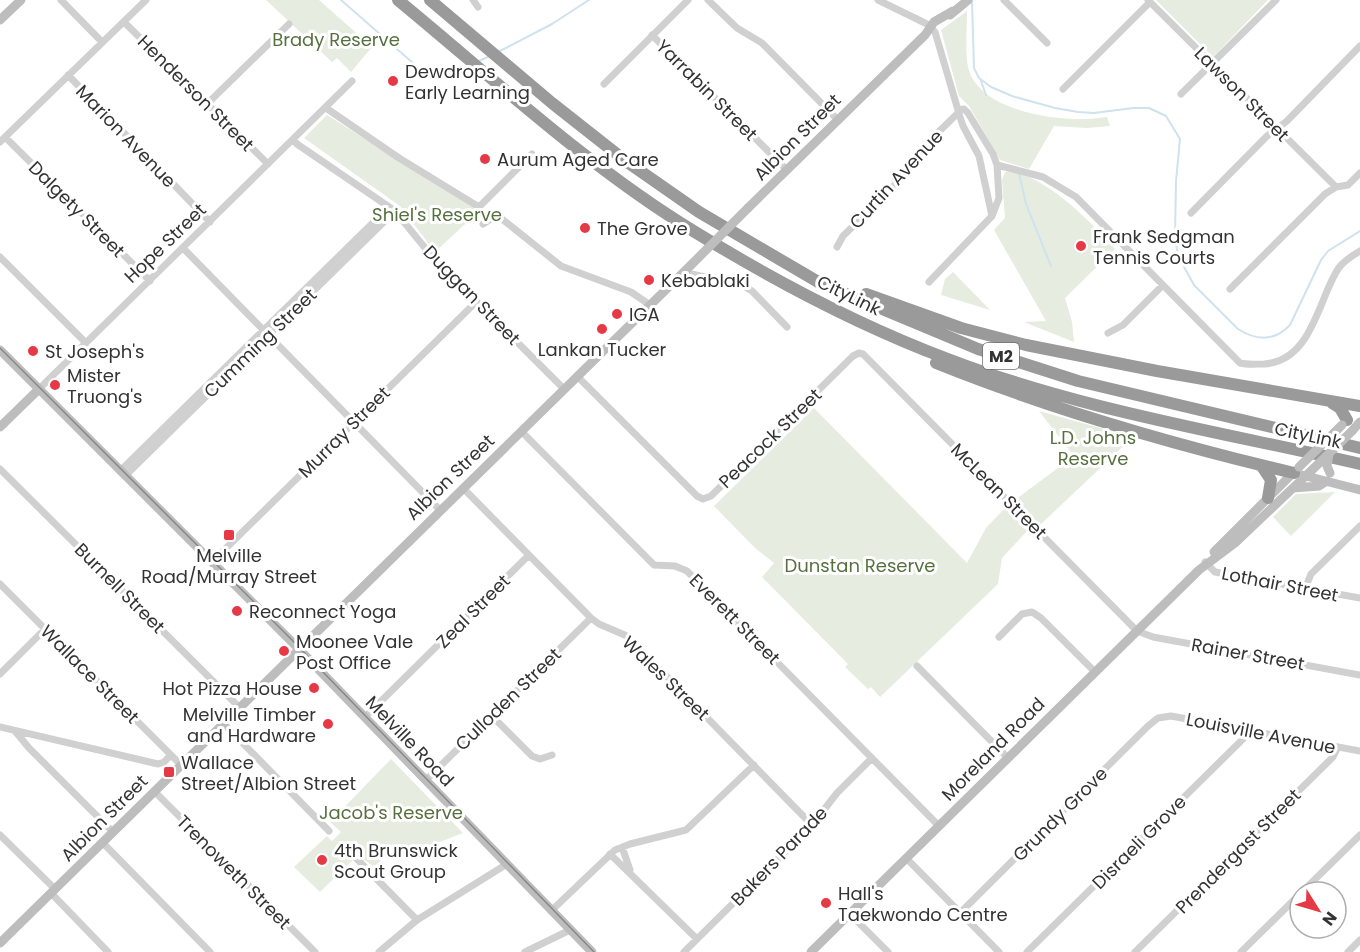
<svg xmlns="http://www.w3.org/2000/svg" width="1360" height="952" viewBox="0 0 1360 952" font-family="Poppins,sans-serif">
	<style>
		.green { fill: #e6ecdf }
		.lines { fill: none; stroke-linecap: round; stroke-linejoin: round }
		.stream { stroke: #cfe2ee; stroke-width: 2 }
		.street { stroke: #d0d0d0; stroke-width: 7 }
		.secondary { stroke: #bdbdbd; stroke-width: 9 }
		.highway { stroke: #9a9a9a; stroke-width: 12 }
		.tram { stroke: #888; stroke-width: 1.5 }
		.secondary-bridge { stroke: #bdbdbd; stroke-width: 9 }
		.poi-dot { fill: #e63946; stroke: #fff; stroke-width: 2 }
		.labels { text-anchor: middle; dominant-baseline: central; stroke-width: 6; stroke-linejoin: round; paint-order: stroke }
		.shield { fill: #fff; stroke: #707070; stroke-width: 1.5 }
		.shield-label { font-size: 16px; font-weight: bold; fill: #333 }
		.park-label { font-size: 18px; fill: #56703f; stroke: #fff }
		.poi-label { font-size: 18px; fill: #333; stroke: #fff; text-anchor: start }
		.street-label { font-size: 18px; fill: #333; stroke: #fff }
	</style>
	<rect width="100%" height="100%" fill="#fff"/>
	<path class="green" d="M 266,0 L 319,0 L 372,47 L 351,72 L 337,58 L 332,62 Z
		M 1156,0 L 1268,0 L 1213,57 Z
		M 967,11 C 967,26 965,53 968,67 C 979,114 1068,124 1107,117 L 1110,126 L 1087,128 L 1054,126 L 1029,169 L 1000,160 L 969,106 L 959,96 L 941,30 Z
		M 327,115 L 479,211 L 435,252 L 400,206 L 304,138 Z
		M 1011,171 C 1050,180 1089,220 1115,249 L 1065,298 L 1072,322 L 1074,342 L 1024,322 L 1046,321 L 994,230 L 1005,218 L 1002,180 L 1005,172 Z
		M 953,272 L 990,310 L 941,295 L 945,279 Z
		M 814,408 L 967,563 L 986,528 L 1005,508 L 1027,531 L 1002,558 L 998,584 L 880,697 L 871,687 L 868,689 L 845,667 L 848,664 L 762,577 L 774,563 L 755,548 L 714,506 Z
		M 1039,411 L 1133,437 L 1040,525 L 1015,500 L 1074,456 Z
		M 1335,492 L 1291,536 L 1273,517 L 1296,494 Z
		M 391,759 L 463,833 L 417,851 L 393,849 L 374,867 L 358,855 L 320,892 L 294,867 L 327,836 L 332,841 L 341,832 L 330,822 Z"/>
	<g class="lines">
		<path class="stream" d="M 341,0 L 421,70 C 439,76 451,76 469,67
			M 972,1 L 974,68 L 979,78 L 991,87 L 1012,96 L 1055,108 L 1078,112 L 1094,113 L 1133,108 L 1149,108 L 1166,116 L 1180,139 L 1176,181 L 1175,236 L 1178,256 L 1194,285 L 1238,329 C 1257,341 1275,341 1290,325 L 1321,260 L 1328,251 L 1360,231
			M 498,52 L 552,24 L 589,0
			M 479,61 L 490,56
			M 981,81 L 986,95
			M 1019,173 L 1026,204 L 1051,266"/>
		<path class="street" d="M 61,0 L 102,42
			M 473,0 L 478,7
			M 708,0 L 737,28 L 762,43 L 838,120
			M 878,0 L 927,24 L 935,32 L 958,110 L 964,109 L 968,113 L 993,154 L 997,165 L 1043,177 L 1076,197 L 1240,363 C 1248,365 1256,364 1264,364 C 1312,361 1318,300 1338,269 C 1343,261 1352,256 1360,251
			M 1004,0 L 1047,43
			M 1148,0 L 1336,187
			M 124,22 L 268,164
			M 652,35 L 787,170
			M 68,75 L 210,222
			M 604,84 L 688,0
			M 1063,89 L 1150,2
			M 1181,94 L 1276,0
			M 207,104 L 289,24
			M 326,108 L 399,158 L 479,207 L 532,154
			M 958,111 L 963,126 L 979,156 L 992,216
			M 5,137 L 150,281
			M 293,139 L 297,144 L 395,211 L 434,259 L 564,389
			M 0,142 L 146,0
			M 1191,213 L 1267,136 L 1287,121 L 1360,46
			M 483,224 L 497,215 L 561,266 L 631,292 L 650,305
			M 837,247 L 843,236 L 904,176 L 920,150 L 959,112
			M 183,248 L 440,510
			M 0,257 L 86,343
			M 683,272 L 744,286 L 752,291 L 787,327
			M 929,282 L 992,216 L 999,198 L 997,165
			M 1230,289 L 1325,194 L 1336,187 L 1348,185 L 1360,173
			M 1108,333 L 1123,325 L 1163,285
			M 577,376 L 697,496 L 703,499 L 711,496 L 853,356 L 859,353 L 863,354 L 1137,631 L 1153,637 L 1360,675
			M 39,389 L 352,81
			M 521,431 L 654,565 L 675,566 L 687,571 L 939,826
			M 0,469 L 239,707
			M 120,471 L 389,207
			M 125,476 L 395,211
			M 463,488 L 591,618 L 599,624 L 627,636 L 812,825
			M 212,562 L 476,302
			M 1205,562 L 1215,572 L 1360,598
			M 0,584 L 181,765
			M 1305,589 L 1311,574 L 1360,526
			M 999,637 L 1022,614 L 1032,612 L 1041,618 L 1095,672
			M 917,666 L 1008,758
			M 0,674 L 45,629
			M 492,716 L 532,756 L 540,759 L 552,755
			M 365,717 L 529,555
			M 223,723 L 329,831
			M 0,727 L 158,764 L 164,762 L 171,755
			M 15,731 L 29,748 L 113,832
			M 426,780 L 591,618
			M 154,791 L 315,952
			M 0,835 L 55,889
			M 102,842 L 210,952
			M 622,847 L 630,870
			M 610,854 L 697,939
			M 355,857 L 417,920
			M 906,858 L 999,952
			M 1302,892 L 1360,835
			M 51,893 L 108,952
			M 551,911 L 615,850 L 630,844 L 686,830 L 754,765
			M 960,913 L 1148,726 L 1158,718 L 1171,716 L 1360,751
			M 850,914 L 888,952
			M 379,952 L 417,920 L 507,864
			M 525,952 L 570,930
			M 684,952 L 812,825 L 837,793 L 872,758
			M 1027,952 L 1243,739 L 1247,730
			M 1135,952 L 1333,757 L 1338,747
			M 1241,952 L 1300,894
			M 1348,952 L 1360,940"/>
		<path class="secondary" d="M 950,15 L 968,0
			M 0,20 L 21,0
			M 748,208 L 925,35 L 934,22 L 953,11
			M 0,350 L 295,645 L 592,952
			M 0,427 L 39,389
			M 1352,431 L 1360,422
			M 1302,475 L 1360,490
			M 1293,488 L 1319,486 L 1327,481
			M 1214,552 L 1295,471
			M 0,943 L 691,265
			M 811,952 L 1199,570 L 1235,543 L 1312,470"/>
		<path class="highway" d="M 398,0 C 494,79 588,167 695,232 C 775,281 860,326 948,359 C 1081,410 1222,432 1360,464
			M 430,0 L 552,103 L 623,159 L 699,212 L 820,283 L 978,349 L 1078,381 L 1360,448
			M 866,294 L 961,328 L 1026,345 L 1157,371 L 1360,406
			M 936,363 C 1053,410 1171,444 1294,473
			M 1332,403 L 1340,408 L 1347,420
			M 1261,465 L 1271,480 L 1268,498"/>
		<path class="tram" d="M 0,348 L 293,641 L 594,952"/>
		<path class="secondary-bridge" d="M 691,265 L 748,208
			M 1329,454 L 1327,466 L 1330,473
			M 1299,467 L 1342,425
			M 1312,470 L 1352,431"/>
	</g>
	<g class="poi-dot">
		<circle cx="393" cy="81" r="6"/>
		<circle cx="485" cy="159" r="6"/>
		<circle cx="585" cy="228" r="6"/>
		<circle cx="1081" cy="246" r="6"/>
		<circle cx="649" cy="280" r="6"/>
		<circle cx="617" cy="314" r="6"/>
		<circle cx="602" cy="329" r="6"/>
		<circle cx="33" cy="351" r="6"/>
		<circle cx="55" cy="385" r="6"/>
		<rect x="223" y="529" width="12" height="12" rx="3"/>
		<circle cx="237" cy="611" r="6"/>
		<circle cx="284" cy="651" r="6"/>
		<circle cx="314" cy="688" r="6"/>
		<circle cx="328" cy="724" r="6"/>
		<rect x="163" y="766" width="12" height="12" rx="3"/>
		<circle cx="322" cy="860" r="6"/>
		<circle cx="826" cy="903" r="6"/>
	</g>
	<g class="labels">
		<rect class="shield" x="983" y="343" width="36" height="26" rx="4.5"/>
		<g class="shield-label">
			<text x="1001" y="356">M2</text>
		</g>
		<g class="park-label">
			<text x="336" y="39">Brady Reserve</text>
			<text x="437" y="214">Shiel's Reserve</text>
			<text x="1093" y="437">L.D. Johns<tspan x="1093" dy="21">Reserve</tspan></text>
			<text x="860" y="565">Dunstan Reserve</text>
			<text x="391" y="812">Jacob's Reserve</text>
		</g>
		<g class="poi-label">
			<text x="405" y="71">Dewdrops<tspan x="405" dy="21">Early Learning</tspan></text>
			<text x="497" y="159">Aurum Aged Care</text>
			<text x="597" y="228">The Grove</text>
			<text x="1093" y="236">Frank Sedgman<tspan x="1093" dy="21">Tennis Courts</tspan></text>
			<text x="661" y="280">Kebablaki</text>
			<text x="629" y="314">IGA</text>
			<text x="602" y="349" text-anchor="middle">Lankan Tucker</text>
			<text x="45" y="351">St Joseph's</text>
			<text x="67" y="375">Mister<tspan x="67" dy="21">Truong's</tspan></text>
			<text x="229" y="555" text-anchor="middle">Melville<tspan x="229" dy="21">Road/Murray Street</tspan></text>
			<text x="249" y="611">Reconnect Yoga</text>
			<text x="296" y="641">Moonee Vale<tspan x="296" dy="21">Post Office</tspan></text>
			<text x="302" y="688" text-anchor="end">Hot Pizza House</text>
			<text x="316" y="714" text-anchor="end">Melville Timber<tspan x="316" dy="21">and Hardware</tspan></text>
			<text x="181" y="762">Wallace<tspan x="181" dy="21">Street/Albion Street</tspan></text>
			<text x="334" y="850">4th Brunswick<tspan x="334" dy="21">Scout Group</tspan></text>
			<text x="838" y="893">Hall's<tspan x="838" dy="21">Taekwondo Centre</tspan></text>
		</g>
		<g class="street-label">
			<text transform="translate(707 90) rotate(45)">Yarrabin Street</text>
			<text transform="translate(196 93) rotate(45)">Henderson Street</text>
			<text transform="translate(1242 94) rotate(45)">Lawson Street</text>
			<text transform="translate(126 136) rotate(46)">Marion Avenue</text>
			<text transform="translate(797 137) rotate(-45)">Albion Street</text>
			<text transform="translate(896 179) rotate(-47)">Curtin Avenue</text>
			<text transform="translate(77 209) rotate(45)">Dalgety Street</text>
			<text transform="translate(165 243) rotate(-44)">Hope Street</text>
			<text transform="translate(472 295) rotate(46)">Duggan Street</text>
			<text transform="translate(849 295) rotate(26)">CityLink</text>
			<text transform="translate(260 343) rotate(-44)">Cumming Street</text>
			<text transform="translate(344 432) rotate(-45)">Murray Street</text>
			<text transform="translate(1308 435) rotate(12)">CityLink</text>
			<text transform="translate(770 438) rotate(-44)">Peacock Street</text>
			<text transform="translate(450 477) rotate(-44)">Albion Street</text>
			<text transform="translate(999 491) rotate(45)">McLean Street</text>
			<text transform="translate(1280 584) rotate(11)">Lothair Street</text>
			<text transform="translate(120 588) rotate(45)">Burnell Street</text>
			<text transform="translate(473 611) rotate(-45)">Zeal Street</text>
			<text transform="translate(735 619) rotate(45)">Everett Street</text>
			<text transform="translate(1248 654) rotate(10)">Rainer Street</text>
			<text transform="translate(90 674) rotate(45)">Wallace Street</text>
			<text transform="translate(666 678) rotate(44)">Wales Street</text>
			<text transform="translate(508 699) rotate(-44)">Culloden Street</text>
			<text transform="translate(1261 733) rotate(11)">Louisville Avenue</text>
			<text transform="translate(410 741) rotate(46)">Melville Road</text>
			<text transform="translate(993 749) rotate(-45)">Moreland Road</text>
			<text transform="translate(1060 814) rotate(-45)">Grundy Grove</text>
			<text transform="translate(104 818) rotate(-45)">Albion Street</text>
			<text transform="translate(1139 842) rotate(-45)">Disraeli Grove</text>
			<text transform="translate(1238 851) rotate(-45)">Prendergast Street</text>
			<text transform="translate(779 856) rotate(-46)">Bakers Parade</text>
			<text transform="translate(234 872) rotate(45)">Trenoweth Street</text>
		</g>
	</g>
	<g transform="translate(1318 910) rotate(127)"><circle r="28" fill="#ffffff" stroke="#adadad" stroke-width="1.5"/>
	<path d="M0-4.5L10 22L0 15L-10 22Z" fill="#e63946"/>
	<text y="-9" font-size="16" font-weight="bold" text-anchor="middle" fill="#333333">N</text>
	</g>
</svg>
